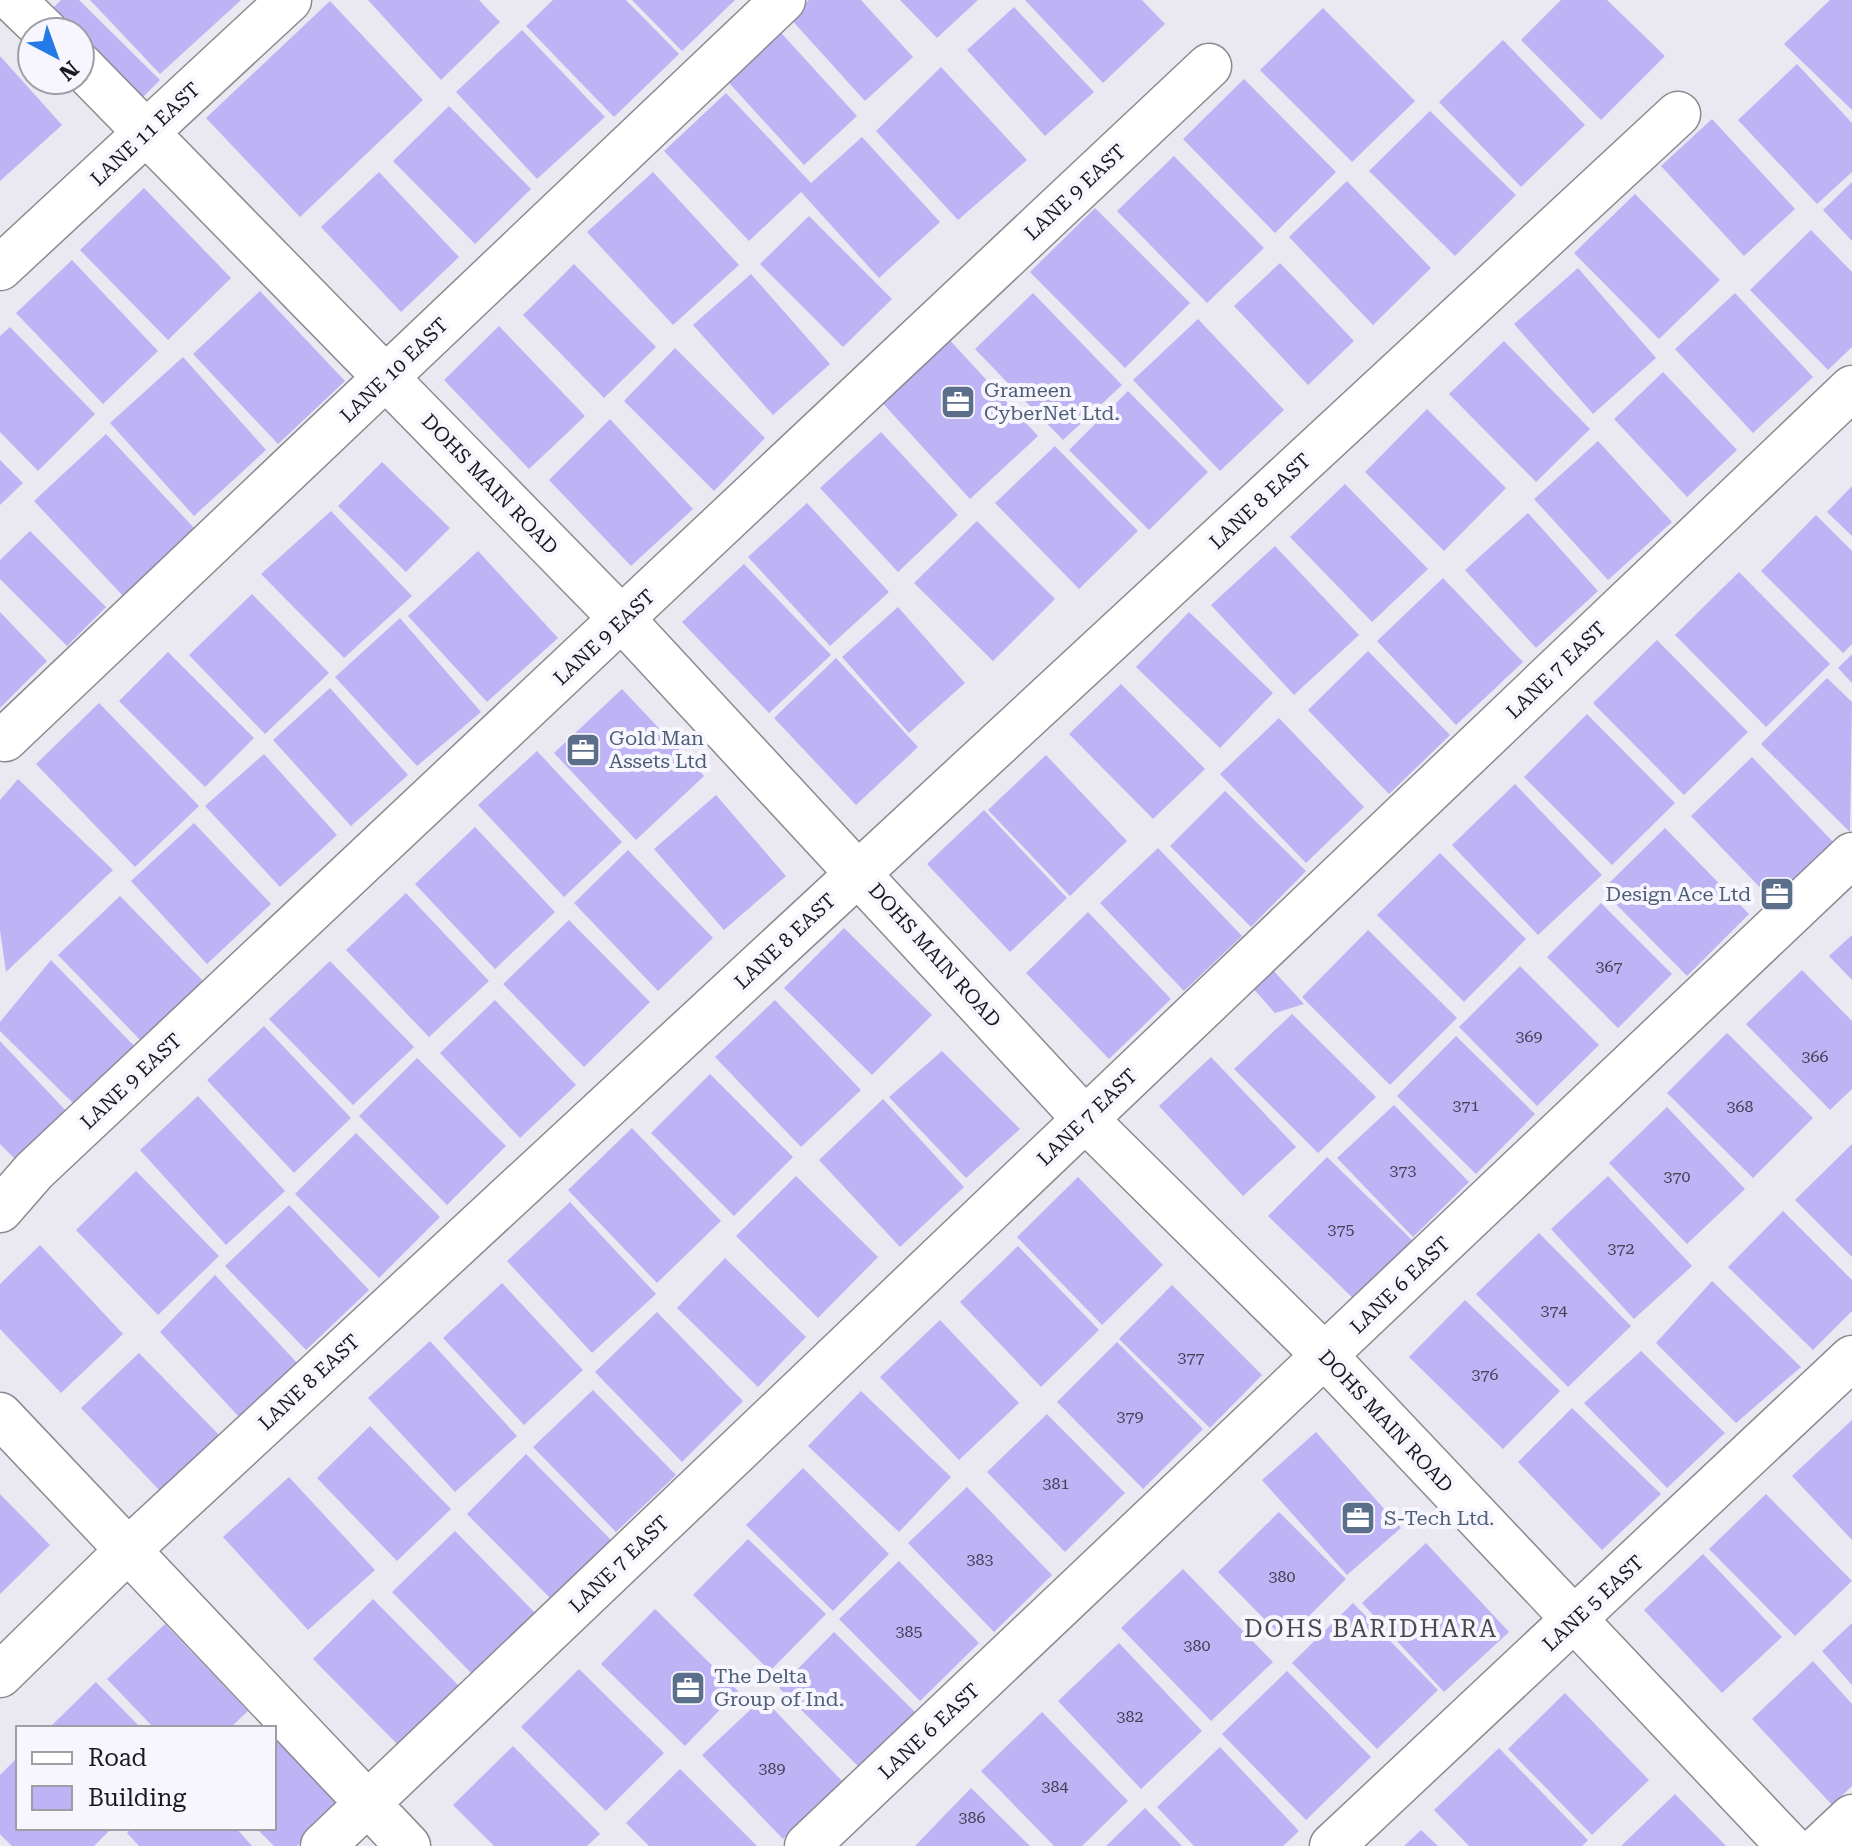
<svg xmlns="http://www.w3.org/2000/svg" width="1852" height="1846" viewBox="0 0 1852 1846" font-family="'Roboto Serif',serif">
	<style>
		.building { fill: #beb3f4 }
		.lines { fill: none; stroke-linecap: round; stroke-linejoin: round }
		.minor-casing { stroke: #8b8a91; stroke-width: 47 }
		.minor { stroke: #fff; stroke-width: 44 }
		.labels { text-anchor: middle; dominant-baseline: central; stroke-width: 8; stroke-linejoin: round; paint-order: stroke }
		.number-label { font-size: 16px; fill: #434053 }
		.street-label { font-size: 20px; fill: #1a1a1d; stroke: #f7f6ff }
		.service-label { font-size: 20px; fill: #4e5e75; stroke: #f7f6ff; text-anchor: start }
		.quarter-label { font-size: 24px; letter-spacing: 2px; fill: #49484f; stroke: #f7f6ff }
	</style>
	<rect width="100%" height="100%" fill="#eae9f1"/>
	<path class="building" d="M 61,0 L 79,0 L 160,80 L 132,108 L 80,57 L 80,32 L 55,32 L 42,19 Z
		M 90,0 L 241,0 L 160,74 Z
		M 368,0 L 479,0 L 500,22 L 441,80 Z
		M 553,0 L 626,0 L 679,54 L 614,117 L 526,26 Z
		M 632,0 L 735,0 L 682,51 Z
		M 809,0 L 861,0 L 913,57 L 865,101 L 789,17 Z
		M 900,0 L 978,0 L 937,38 Z
		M 1025,0 L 1142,0 L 1165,24 L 1103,83 Z
		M 1561,0 L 1607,0 L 1665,56 L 1601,120 L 1521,40 Z
		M 1830,0 L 1852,0 L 1852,110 L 1784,44 Z
		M 330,1 L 423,100 L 300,217 L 206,118 Z
		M 1014,7 L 1094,92 L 1045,136 L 967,50 Z
		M 1323,8 L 1415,101 L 1352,162 L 1260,70 Z
		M 773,24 L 857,116 L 804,165 L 720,73 Z
		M 522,30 L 605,117 L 537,179 L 456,92 Z
		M 1503,40 L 1585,125 L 1521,187 L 1439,102 Z
		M 0,56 L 62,125 L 0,181 Z
		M 1797,64 L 1852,123 L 1852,172 L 1817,204 L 1738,120 Z
		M 941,67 L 1027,160 L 958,220 L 876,131 Z
		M 1244,79 L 1336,172 L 1275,233 L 1183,139 Z
		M 726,93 L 811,183 L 862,137 L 940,222 L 879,278 L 801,192 L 749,241 L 664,151 Z
		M 449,106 L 531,189 L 475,244 L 393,161 Z
		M 1430,111 L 1516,195 L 1455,256 L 1369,171 Z
		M 1712,119 L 1795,209 L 1744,256 L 1661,166 Z
		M 1174,156 L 1264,248 L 1207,303 L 1117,211 Z
		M 379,172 L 459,257 L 401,312 L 321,227 Z
		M 653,172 L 739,265 L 673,325 L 587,232 Z
		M 1347,181 L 1431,268 L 1373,325 L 1289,237 Z
		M 1852,182 L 1852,241 L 1823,210 Z
		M 144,188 L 231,278 L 168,340 L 80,250 Z
		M 1635,194 L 1720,280 L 1659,339 L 1574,253 Z
		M 1095,208 L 1190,303 L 1125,368 L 1030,272 Z
		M 809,216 L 892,299 L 843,347 L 760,264 Z
		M 1811,230 L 1852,272 L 1852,347 L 1828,370 L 1750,290 Z
		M 72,260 L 158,351 L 103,404 L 16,313 Z
		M 1280,263 L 1354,341 L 1308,385 L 1234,306 Z
		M 574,264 L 656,347 L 604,398 L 523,315 Z
		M 1578,268 L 1656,358 L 1593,414 L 1514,324 Z
		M 751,274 L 830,364 L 773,415 L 693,325 Z
		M 260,291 L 345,381 L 278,444 L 193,354 Z
		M 1033,293 L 1122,385 L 1063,440 L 975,349 Z
		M 1735,293 L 1813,377 L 1753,433 L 1675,349 Z
		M 1198,319 L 1284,410 L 1220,471 L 1133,380 Z
		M 499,326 L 585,416 L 529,469 L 444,380 Z
		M 10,327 L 95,414 L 38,471 L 0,432 L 0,336 Z
		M 946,336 L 1038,436 L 970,499 L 878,398 Z
		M 1504,341 L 1590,429 L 1536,482 L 1449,394 Z
		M 675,348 L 765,438 L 714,491 L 624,401 Z
		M 183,357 L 266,450 L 194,516 L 110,423 Z
		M 1663,372 L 1737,450 L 1687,497 L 1614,419 Z
		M 1128,391 L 1208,472 L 1149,530 L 1069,450 Z
		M 1427,409 L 1506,488 L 1444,551 L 1365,472 Z
		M 610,419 L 693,509 L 631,566 L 549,480 Z
		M 881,432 L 958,515 L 898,572 L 820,488 Z
		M 106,434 L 196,530 L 124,597 L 34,501 Z
		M 1598,441 L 1672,522 L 1608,580 L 1534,499 Z
		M 1055,446 L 1138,531 L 1079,589 L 995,503 Z
		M 0,460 L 23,483 L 0,505 Z
		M 382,462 L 450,528 L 406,572 L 338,506 Z
		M 1345,484 L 1428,569 L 1372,622 L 1290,537 Z
		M 1852,486 L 1852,536 L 1827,512 Z
		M 807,503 L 889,592 L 830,646 L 748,557 Z
		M 331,511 L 412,596 L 344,658 L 261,574 Z
		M 1528,513 L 1598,591 L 1536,648 L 1465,570 Z
		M 1816,515 L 1852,551 L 1852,644 L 1843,653 L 1761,571 Z
		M 977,521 L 1055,599 L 993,661 L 914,583 Z
		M 30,531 L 106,607 L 67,646 L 0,579 L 0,560 Z
		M 1275,546 L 1359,635 L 1294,695 L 1211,605 Z
		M 478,551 L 558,638 L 487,702 L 408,616 Z
		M 744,564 L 831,655 L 769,713 L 682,622 Z
		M 1739,572 L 1830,664 L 1766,727 L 1675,635 Z
		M 1443,578 L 1523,662 L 1456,725 L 1377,641 Z
		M 252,594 L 329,673 L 265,734 L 189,655 Z
		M 898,607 L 965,683 L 909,733 L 842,657 Z
		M 0,612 L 47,661 L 0,708 Z
		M 1189,612 L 1273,693 L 1220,748 L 1136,667 Z
		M 400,618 L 481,712 L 417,766 L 335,677 Z
		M 1657,640 L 1748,732 L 1684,795 L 1593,703 Z
		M 1368,651 L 1450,735 L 1389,794 L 1308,710 Z
		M 168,652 L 254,738 L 205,787 L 119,701 Z
		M 1852,654 L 1852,683 L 1838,668 Z
		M 836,658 L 918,747 L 856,805 L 774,718 Z
		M 1827,678 L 1852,702 L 1850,832 L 1761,744 Z
		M 1121,684 L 1205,769 L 1153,819 L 1069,734 Z
		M 330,688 L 408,775 L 351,826 L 273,740 Z
		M 622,689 L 704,776 L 636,840 L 554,753 Z
		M 99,703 L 199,806 L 135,867 L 36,764 Z
		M 1587,714 L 1675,803 L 1612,865 L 1524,777 Z
		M 1279,718 L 1364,807 L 1306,863 L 1220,774 Z
		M 537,751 L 622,842 L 564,897 L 478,805 Z
		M 264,754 L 337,835 L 280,887 L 205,806 Z
		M 1046,755 L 1127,841 L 1070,896 L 988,810 Z
		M 1752,757 L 1835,844 L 1775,903 L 1691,816 Z
		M 18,779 L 113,870 L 6,972 L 0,930 L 0,800 Z
		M 1515,784 L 1602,875 L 1538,935 L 1452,845 Z
		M 1225,791 L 1306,871 L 1251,927 L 1170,846 Z
		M 716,795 L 786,876 L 724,930 L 654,849 Z
		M 984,810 L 1067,898 L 1010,952 L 927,864 Z
		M 194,823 L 271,904 L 207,964 L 131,881 Z
		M 475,827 L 555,912 L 495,969 L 415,884 Z
		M 1665,828 L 1749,914 L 1687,976 L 1602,890 Z
		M 1158,848 L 1242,936 L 1184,991 L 1100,903 Z
		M 628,850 L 713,938 L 658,991 L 574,903 Z
		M 1440,853 L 1526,939 L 1464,1002 L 1377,915 Z
		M 406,893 L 489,981 L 429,1037 L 346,950 Z
		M 120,896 L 206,984 L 144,1044 L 58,955 Z
		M 1601,903 L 1672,974 L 1618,1028 L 1547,957 Z
		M 1088,912 L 1171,999 L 1109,1059 L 1026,973 Z
		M 569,920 L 650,1002 L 584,1067 L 503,984 Z
		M 844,928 L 932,1015 L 872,1075 L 784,988 Z
		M 1368,930 L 1457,1018 L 1390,1085 L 1302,997 Z
		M 1852,935 L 1852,980 L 1829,956 Z
		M 51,960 L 139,1051 L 79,1109 L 0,1031 L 0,1022 Z
		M 330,961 L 414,1047 L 353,1105 L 269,1019 Z
		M 1520,966 L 1599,1045 L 1537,1106 L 1459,1027 Z
		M 1271,968 L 1304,1004 L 1275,1013 L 1251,986 Z
		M 1802,970 L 1852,1021 L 1852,1089 L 1830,1110 L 1746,1024 Z
		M 495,1000 L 576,1085 L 520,1138 L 440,1053 Z
		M 775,1000 L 861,1090 L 801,1147 L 715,1057 Z
		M 1292,1014 L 1376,1097 L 1318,1153 L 1234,1069 Z
		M 264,1026 L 351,1118 L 294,1173 L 207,1080 Z
		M 1727,1033 L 1813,1118 L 1753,1178 L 1667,1093 Z
		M 1456,1036 L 1535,1114 L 1476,1174 L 1397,1096 Z
		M 0,1041 L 69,1114 L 19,1163 L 0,1144 Z
		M 942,1051 L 1020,1129 L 966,1178 L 889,1097 Z
		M 1211,1057 L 1296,1147 L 1243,1196 L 1159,1106 Z
		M 417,1058 L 506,1146 L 447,1205 L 359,1116 Z
		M 710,1074 L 793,1157 L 734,1216 L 651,1133 Z
		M 198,1096 L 285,1191 L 226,1245 L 140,1150 Z
		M 883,1099 L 964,1187 L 900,1247 L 819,1160 Z
		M 1394,1105 L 1469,1182 L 1413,1237 L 1337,1158 Z
		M 1667,1107 L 1745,1189 L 1687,1244 L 1609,1163 Z
		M 632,1128 L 721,1221 L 657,1283 L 568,1190 Z
		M 356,1133 L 440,1217 L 379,1278 L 295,1194 Z
		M 1852,1144 L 1852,1257 L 1795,1200 Z
		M 1327,1157 L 1414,1242 L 1356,1301 L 1268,1216 Z
		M 136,1171 L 219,1256 L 158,1315 L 76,1230 Z
		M 796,1176 L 878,1257 L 818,1318 L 736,1236 Z
		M 1608,1176 L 1692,1266 L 1634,1319 L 1551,1229 Z
		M 1078,1177 L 1163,1265 L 1102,1325 L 1017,1237 Z
		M 570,1202 L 656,1294 L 592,1353 L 507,1261 Z
		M 289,1205 L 369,1290 L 306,1350 L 225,1266 Z
		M 1783,1211 L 1852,1280 L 1852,1311 L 1813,1350 L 1728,1267 Z
		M 1539,1233 L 1631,1326 L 1568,1387 L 1476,1294 Z
		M 40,1245 L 123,1334 L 61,1393 L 0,1329 L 0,1284 Z
		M 1018,1246 L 1099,1330 L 1041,1387 L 960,1302 Z
		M 725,1258 L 806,1337 L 758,1387 L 677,1308 Z
		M 215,1275 L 299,1365 L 241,1419 L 160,1332 Z
		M 1712,1281 L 1801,1367 L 1736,1423 L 1656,1343 Z
		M 502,1283 L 583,1370 L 524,1425 L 443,1338 Z
		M 1172,1285 L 1262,1375 L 1210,1428 L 1119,1339 Z
		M 1465,1300 L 1560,1391 L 1503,1449 L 1409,1357 Z
		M 657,1312 L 743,1401 L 682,1462 L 595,1372 Z
		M 940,1320 L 1019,1403 L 959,1460 L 880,1377 Z
		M 430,1341 L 517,1436 L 455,1492 L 368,1398 Z
		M 1117,1342 L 1203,1429 L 1143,1489 L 1057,1402 Z
		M 1641,1351 L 1725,1433 L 1667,1488 L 1584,1403 Z
		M 139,1353 L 220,1436 L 161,1492 L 81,1408 Z
		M 593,1390 L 676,1475 L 616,1532 L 533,1447 Z
		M 861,1391 L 951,1477 L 899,1532 L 808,1446 Z
		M 1572,1408 L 1661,1494 L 1602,1550 L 1518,1462 Z
		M 1047,1414 L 1125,1493 L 1065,1552 L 987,1472 Z
		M 1852,1420 L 1852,1540 L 1792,1476 Z
		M 370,1426 L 451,1509 L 397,1561 L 317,1478 Z
		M 1316,1432 L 1401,1528 L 1347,1575 L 1262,1480 Z
		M 526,1454 L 611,1540 L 551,1599 L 467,1514 Z
		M 803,1468 L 889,1554 L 833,1611 L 746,1525 Z
		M 289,1477 L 375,1570 L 308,1630 L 223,1537 Z
		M 967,1487 L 1052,1575 L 994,1632 L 908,1543 Z
		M 0,1494 L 50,1545 L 0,1594 Z
		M 1766,1494 L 1852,1581 L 1795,1636 L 1709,1549 Z
		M 1279,1512 L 1346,1579 L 1285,1640 L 1218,1572 Z
		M 455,1531 L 538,1616 L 475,1677 L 392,1592 Z
		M 748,1539 L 826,1614 L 770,1671 L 693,1595 Z
		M 1426,1543 L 1509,1632 L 1444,1692 L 1362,1603 Z
		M 1703,1554 L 1782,1637 L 1722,1693 L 1644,1610 Z
		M 899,1561 L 979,1643 L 920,1701 L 839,1619 Z
		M 1183,1569 L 1273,1662 L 1211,1721 L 1121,1628 Z
		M 373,1599 L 458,1685 L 398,1745 L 313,1659 Z
		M 1353,1603 L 1438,1690 L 1377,1749 L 1292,1663 Z
		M 655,1609 L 738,1691 L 685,1746 L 601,1664 Z
		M 1852,1623 L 1852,1685 L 1822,1651 Z
		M 165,1624 L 248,1711 L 230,1728 L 154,1728 L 107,1679 Z
		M 834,1632 L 916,1713 L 861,1769 L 779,1688 Z
		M 1119,1643 L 1202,1731 L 1141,1789 L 1058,1701 Z
		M 1813,1661 L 1852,1704 L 1852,1786 L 1832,1805 L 1752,1719 Z
		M 579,1669 L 664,1753 L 606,1811 L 521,1727 Z
		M 1287,1671 L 1371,1757 L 1306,1820 L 1222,1734 Z
		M 96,1682 L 141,1728 L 49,1728 Z
		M 1565,1693 L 1649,1780 L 1592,1835 L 1508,1749 Z
		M 763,1698 L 842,1781 L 783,1839 L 702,1755 Z
		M 1042,1712 L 1128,1801 L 1082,1846 L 1054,1846 L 981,1771 Z
		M 274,1729 L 344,1798 L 297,1846 L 274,1846 L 256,1828 L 274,1828 Z
		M 513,1746 L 600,1834 L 587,1846 L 494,1846 L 453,1805 Z
		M 1220,1747 L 1299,1831 L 1283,1846 L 1194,1846 L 1157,1807 Z
		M 1499,1748 L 1588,1840 L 1582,1846 L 1469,1846 L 1434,1810 Z
		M 18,1757 L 18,1828 L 112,1828 L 94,1846 L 12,1846 L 0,1834 L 0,1775 Z
		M 680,1769 L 757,1846 L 649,1846 L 626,1823 Z
		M 971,1788 L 1030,1846 L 915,1846 Z
		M 1675,1794 L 1726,1846 L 1621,1846 Z
		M 1145,1808 L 1182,1846 L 1106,1846 Z
		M 132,1828 L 236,1828 L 252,1846 L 139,1846 L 127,1833 Z
		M 1421,1830 L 1438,1846 L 1404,1846 Z"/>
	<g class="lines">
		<g class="minor-casing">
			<path id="minor" d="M 13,0 L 46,32
				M 80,65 L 623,620 L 1085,1119 L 1325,1356 L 1789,1846
				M 0,268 L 289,0
				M 5,739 L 783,0
				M 0,1210 L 34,1171 L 1209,66
				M 0,1415 L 408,1846
				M 0,1675 L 128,1550 L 1678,114
				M 323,1846 L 1852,388
				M 807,1846 L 1852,855
				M 1332,1846 L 1852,1358
				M 1821,1846 L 1852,1817"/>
		</g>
		<use href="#minor" class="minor"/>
	</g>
	<defs>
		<g id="office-square" transform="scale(1.8)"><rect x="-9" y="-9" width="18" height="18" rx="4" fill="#5c6f8a" stroke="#f7f6ff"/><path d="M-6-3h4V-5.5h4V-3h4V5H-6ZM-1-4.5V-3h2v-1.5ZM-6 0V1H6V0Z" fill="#fff"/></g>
	</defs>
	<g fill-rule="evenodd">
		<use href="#office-square" x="958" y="402"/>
		<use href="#office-square" x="583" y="750"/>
		<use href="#office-square" x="1777" y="894"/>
		<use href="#office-square" x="1358" y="1518"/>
		<use href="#office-square" x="688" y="1688"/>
	</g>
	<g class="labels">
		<g class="number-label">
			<text x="1609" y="966">367</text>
			<text x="1529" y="1036">369</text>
			<text x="1815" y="1056">366</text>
			<text x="1466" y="1105">371</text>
			<text x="1740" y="1106">368</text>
			<text x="1403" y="1170">373</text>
			<text x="1677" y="1176">370</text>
			<text x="1341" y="1229">375</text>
			<text x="1621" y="1248">372</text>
			<text x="1554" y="1310">374</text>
			<text x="1191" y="1357">377</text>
			<text x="1485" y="1374">376</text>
			<text x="1130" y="1416">379</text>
			<text x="1056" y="1483">381</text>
			<text x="980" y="1559">383</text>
			<text x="1282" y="1576">380</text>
			<text x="909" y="1631">385</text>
			<text x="1197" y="1645">380</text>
			<text x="1130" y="1716">382</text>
			<text x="772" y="1768">389</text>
			<text x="1055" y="1786">384</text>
			<text x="972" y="1817">386</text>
		</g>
		<g class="street-label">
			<text transform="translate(145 134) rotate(-43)">LANE 11 EAST</text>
			<text transform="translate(1075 192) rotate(-43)">LANE 9 EAST</text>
			<text transform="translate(394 370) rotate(-44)">LANE 10 EAST</text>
			<text transform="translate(490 484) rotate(46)">DOHS MAIN ROAD</text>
			<text transform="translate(1260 501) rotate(-43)">LANE 8 EAST</text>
			<text transform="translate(604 637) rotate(-43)">LANE 9 EAST</text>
			<text transform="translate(1556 670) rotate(-44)">LANE 7 EAST</text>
			<text transform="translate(785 941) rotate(-43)">LANE 8 EAST</text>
			<text transform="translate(935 955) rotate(48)">DOHS MAIN ROAD</text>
			<text transform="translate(131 1081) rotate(-43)">LANE 9 EAST</text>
			<text transform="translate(1087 1117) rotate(-44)">LANE 7 EAST</text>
			<text transform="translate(1400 1285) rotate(-44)">LANE 6 EAST</text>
			<text transform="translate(309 1382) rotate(-43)">LANE 8 EAST</text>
			<text transform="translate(1386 1421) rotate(47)">DOHS MAIN ROAD</text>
			<text transform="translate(619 1564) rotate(-44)">LANE 7 EAST</text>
			<text transform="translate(1593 1603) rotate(-43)">LANE 5 EAST</text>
			<text transform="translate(929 1731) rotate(-43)">LANE 6 EAST</text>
		</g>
		<g class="service-label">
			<text x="984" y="390">Grameen<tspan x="984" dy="23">CyberNet Ltd.</tspan></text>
			<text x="609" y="738">Gold Man<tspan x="609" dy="23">Assets Ltd</tspan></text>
			<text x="1751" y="894" text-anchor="end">Design Ace Ltd</text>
			<text x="1384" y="1518">S-Tech Ltd.</text>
			<text x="714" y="1676">The Delta<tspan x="714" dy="23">Group of Ind.</tspan></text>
		</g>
		<g class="quarter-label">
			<text x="1371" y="1629">DOHS BARIDHARA</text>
		</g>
	</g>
	<rect x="16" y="1726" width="260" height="104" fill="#f7f6ff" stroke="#9f9ea5" stroke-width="2"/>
	<rect x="32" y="1752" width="40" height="12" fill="#ffffff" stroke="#9f9ea5" stroke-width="2"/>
	<text x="88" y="1766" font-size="24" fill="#1a1a1d">Road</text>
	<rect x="32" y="1786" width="40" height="24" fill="#beb3f4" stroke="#9f9ea5" stroke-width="2"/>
	<text x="88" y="1806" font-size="24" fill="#1a1a1d">Building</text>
	<g transform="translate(56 56) rotate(139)"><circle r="38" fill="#f7f6ff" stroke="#9f9ea5" stroke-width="2"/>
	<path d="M0-6L14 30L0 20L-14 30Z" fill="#257be5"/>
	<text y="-12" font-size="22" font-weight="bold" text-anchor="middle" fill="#1a1a1d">N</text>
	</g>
</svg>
